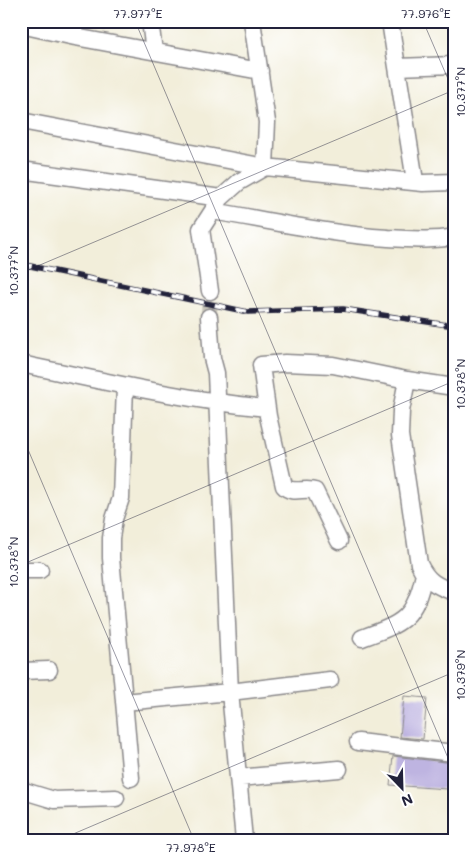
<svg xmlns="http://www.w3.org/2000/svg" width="475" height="861" viewBox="0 0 475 861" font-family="Mali,sans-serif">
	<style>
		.building { fill: #beb4e1 }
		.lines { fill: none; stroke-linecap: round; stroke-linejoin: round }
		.minor-tunnel { stroke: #c8c5ba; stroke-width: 16; stroke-dasharray: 16 8; stroke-linecap: butt }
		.minor-casing { stroke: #8a888a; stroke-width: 19 }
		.minor { stroke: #fff; stroke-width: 16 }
		.rail-casing { stroke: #22223b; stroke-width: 5.5 }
		.rail { stroke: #fff; stroke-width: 4; stroke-dasharray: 11; stroke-linecap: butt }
		.ticks { fill: none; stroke: #22223b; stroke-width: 1; stroke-opacity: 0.45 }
		.neatline { fill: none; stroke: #22223b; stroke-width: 2 }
		.ticks-label { font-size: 12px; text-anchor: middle; fill: #22223b }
	</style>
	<rect width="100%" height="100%" fill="#fff"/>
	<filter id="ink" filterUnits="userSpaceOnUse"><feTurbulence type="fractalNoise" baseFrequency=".02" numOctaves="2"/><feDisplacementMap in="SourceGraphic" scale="10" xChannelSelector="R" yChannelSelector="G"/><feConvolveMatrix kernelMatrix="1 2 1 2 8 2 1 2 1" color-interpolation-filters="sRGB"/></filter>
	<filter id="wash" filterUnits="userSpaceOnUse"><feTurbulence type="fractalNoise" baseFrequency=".0096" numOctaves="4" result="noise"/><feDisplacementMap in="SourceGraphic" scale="20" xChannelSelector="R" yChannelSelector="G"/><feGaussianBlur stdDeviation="1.12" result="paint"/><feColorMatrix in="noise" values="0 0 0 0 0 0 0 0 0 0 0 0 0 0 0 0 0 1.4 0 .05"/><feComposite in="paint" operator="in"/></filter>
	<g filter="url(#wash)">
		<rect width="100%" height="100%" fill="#f2eeda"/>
		<g id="blocks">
			<path class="building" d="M 404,696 L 427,698 L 423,739 L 400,737 Z
				M 393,756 L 454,763 L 454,787 L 448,786 L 447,789 L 390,785 Z"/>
		</g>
	</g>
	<g filter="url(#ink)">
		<use href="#blocks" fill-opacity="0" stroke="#8a888a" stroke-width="1"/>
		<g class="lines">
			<path class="minor-tunnel" d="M 209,317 L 210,291"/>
			<g class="minor-casing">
				<path id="minor" d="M 74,21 L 75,37
					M 150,21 L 154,51
					M 390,21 L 397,67
					M 21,25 L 75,37 L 260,71
					M 21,121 L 265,167 L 423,183 L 454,182
					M 21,170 L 221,198
					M 415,181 L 397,67 L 454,65
					M 213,211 C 271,221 329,234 388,238 C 410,239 432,241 454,237
					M 210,291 L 201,229 L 221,198 L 239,182 L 265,167 L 267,122 L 252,21
					M 209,317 L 212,358 L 216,373 L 230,692 L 244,840
					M 21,364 C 103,381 184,400 267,408
					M 407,380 L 401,411 L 400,435 L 419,564 C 427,581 436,586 454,592
					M 125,386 L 121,498 L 114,519 L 111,538 L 111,558 L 131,778
					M 339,541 L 315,491 C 305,487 292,495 284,486 L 268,416 L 261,365 L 285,363 L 333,365 L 407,380 L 454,387
					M 21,570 L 40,570
					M 362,638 C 403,623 415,619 424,574
					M 21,671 L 49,670
					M 124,702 L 230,692 L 330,680
					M 358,742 L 454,753
					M 238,778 L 339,769
					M 21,790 L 54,800 L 116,798"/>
			</g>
			<use href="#minor" class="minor"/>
			<g class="rail-casing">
				<path id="rail" d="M 21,264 L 248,312 L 343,309 L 454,326"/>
			</g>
			<use href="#rail" class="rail"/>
		</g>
	</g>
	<path class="ticks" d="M 135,21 L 454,772M 423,21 L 454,93M 21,273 L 454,90M 21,433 L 194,840M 21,565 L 454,381M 59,840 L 454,672"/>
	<rect width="475" height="861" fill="none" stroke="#fff" stroke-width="55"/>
	<g transform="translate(402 788) rotate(157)" stroke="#ffffff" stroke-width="4" paint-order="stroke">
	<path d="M0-4L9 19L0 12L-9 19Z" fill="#22223b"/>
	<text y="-8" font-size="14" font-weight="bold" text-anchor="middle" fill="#22223b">N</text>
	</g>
	<rect x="28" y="28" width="420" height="806" class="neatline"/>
	<g class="ticks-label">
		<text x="138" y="18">77.977°E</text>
		<text x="426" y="18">77.976°E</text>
		<text transform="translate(461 92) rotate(-90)" y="4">10.377°N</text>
		<text transform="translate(14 271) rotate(-90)" y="4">10.377°N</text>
		<text transform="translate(461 384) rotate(-90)" y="4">10.378°N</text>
		<text transform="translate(14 562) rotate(-90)" y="4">10.378°N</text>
		<text transform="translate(461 675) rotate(-90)" y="4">10.379°N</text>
		<text x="191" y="852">77.978°E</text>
	</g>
</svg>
